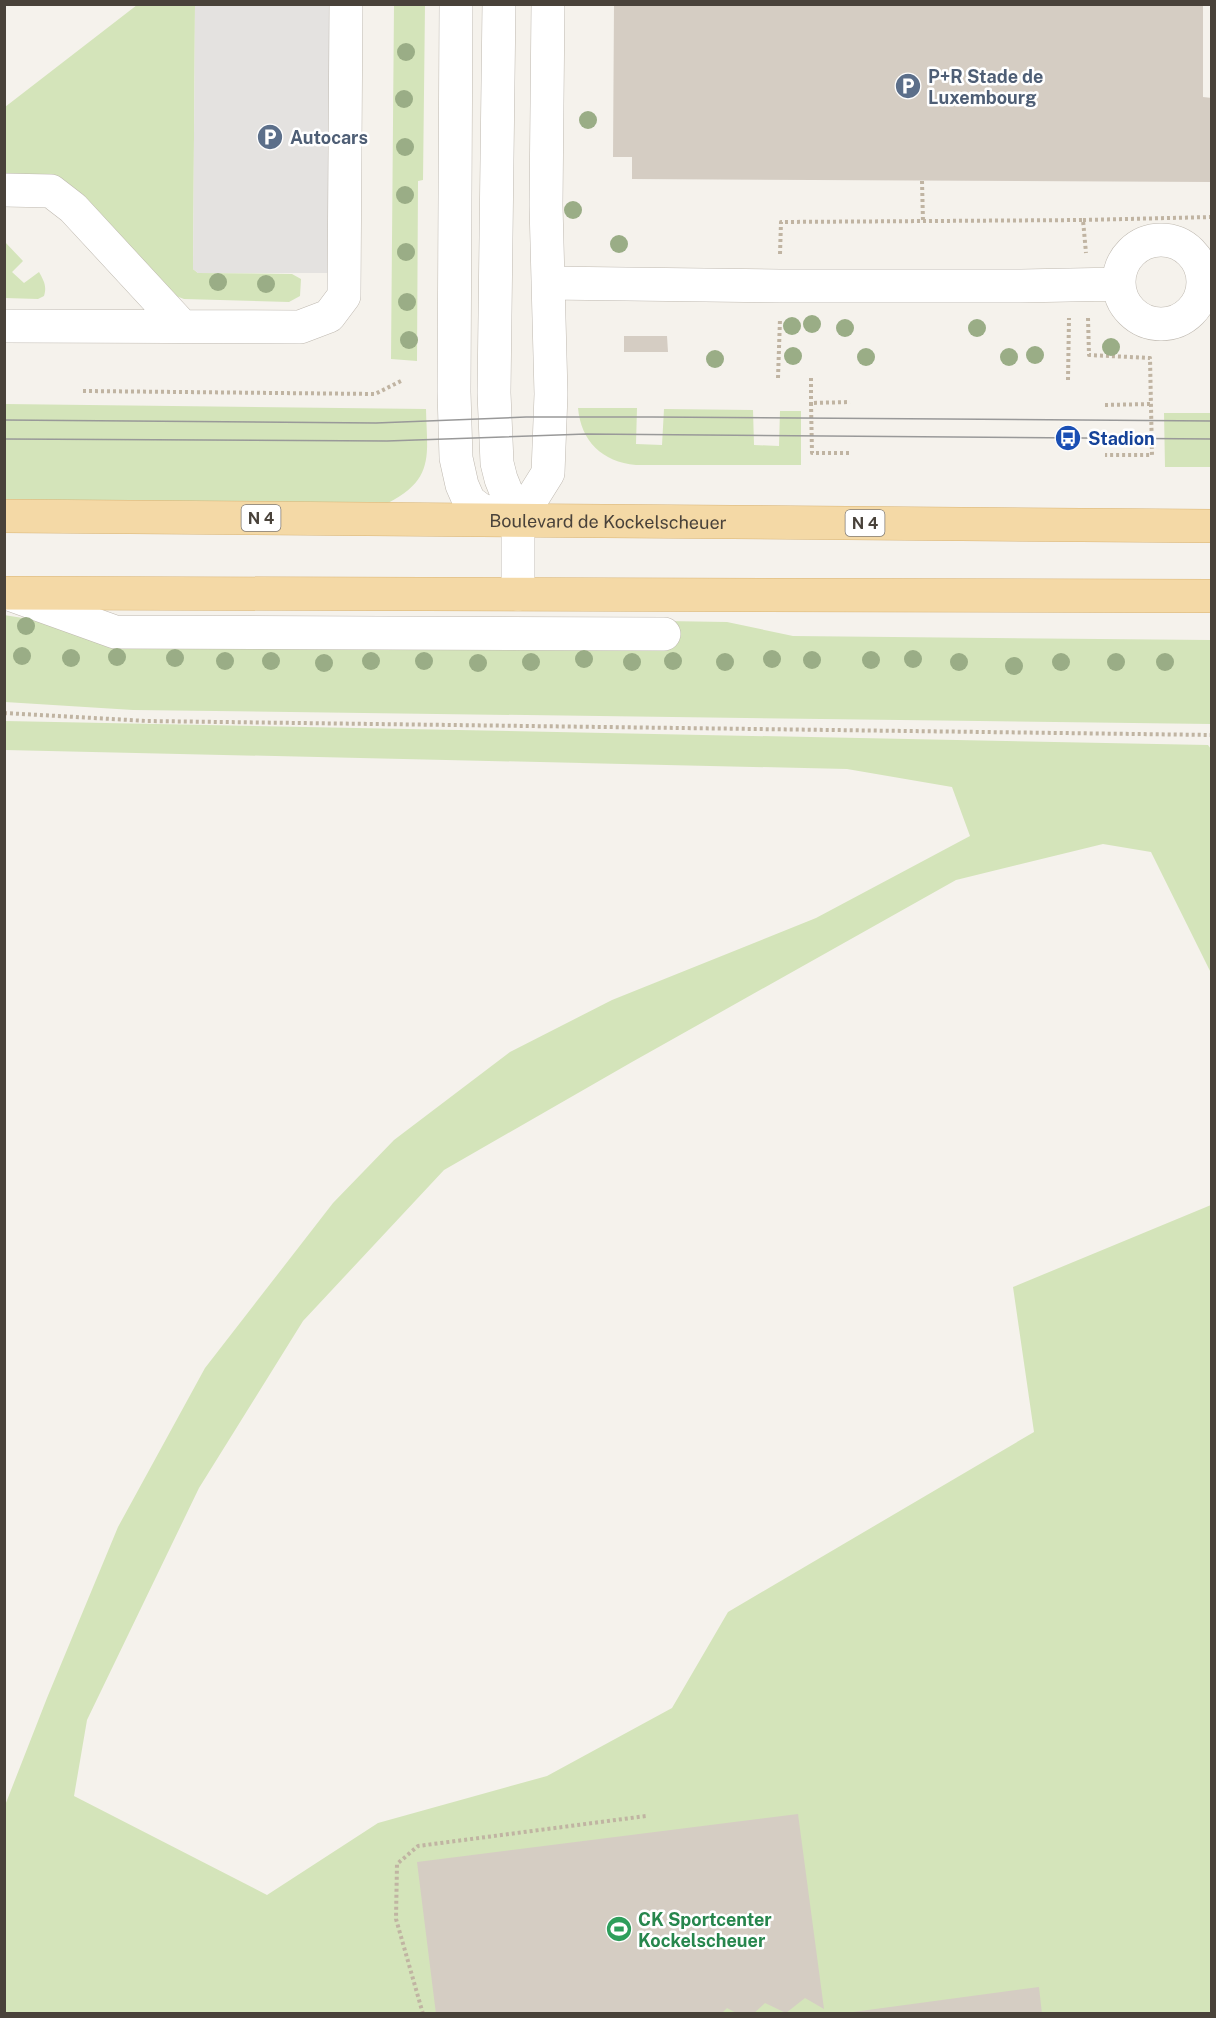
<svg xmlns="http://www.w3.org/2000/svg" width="1216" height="2018" viewBox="0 0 1216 2018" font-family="'Public Sans',sans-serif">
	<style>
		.green { fill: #d4e4ba }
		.parking { fill: #e4e2e0 }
		.building { fill: #d5cdc3 }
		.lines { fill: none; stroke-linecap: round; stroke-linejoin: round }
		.minor-casing { stroke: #bfb9b0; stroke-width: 34 }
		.major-casing { stroke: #d9b576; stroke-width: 34 }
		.path { stroke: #c0b4a2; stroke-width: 4; stroke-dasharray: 3 3; stroke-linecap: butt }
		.minor { stroke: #fff; stroke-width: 33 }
		.major { stroke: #f4d9a6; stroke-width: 33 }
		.tram { stroke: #999; stroke-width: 1.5 }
		.tree { fill: #9aad86 }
		.labels { text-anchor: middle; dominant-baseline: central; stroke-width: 5; stroke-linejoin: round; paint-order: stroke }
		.shield { fill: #fff; stroke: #807b75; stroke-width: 1.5 }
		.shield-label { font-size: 16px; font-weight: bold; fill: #49423a }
		.service-label { font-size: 18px; font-weight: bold; fill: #4e5e75; stroke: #fff; text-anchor: start }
		.transit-label { font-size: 18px; font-weight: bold; fill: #164399; stroke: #fff; text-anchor: start }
		.street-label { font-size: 18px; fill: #49423a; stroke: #fff }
		.leisure-label { font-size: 18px; font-weight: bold; fill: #27864d; stroke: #fff; text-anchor: start }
	</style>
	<rect width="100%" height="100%" fill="#f5f2ec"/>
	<path class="green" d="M 137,5 L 195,5 L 193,269 L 198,273 L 292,274 L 301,279 L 300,296 L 289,302 L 184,299 L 168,293 L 5,176 L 5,107 Z
		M 394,5 L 425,5 L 423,180 L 418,181 L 417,361 L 391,359 Z
		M 5,242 L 23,261 L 12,272 L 24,283 L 39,272 C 44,281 47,286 44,296 L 38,299 L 5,298 Z
		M 5,404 L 426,409 C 427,455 435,479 388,503 L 5,504 Z
		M 578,408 L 637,408 L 636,444 L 662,445 L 664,409 L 753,410 L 754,445 L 779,446 L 780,411 L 801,411 L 801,465 L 636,465 C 602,462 581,441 578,408 Z
		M 1164,413 L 1211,413 L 1211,467 L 1165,467 Z
		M 4,615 L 29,619 L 94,636 L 665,621 L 727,622 L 793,636 L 1211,640 L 1211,724 L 133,710 L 5,702 Z
		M 5,721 L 1208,745 L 1211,749 L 1211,973 L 1151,852 L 1103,844 L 956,880 L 632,1062 L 444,1170 L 303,1321 L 199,1488 L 87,1720 L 74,1796 L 267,1895 L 378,1823 L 547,1776 L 672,1708 L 728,1612 L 1034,1432 L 1013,1287 L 1211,1205 L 1211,2013 L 5,2013 L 4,1808 L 47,1698 L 118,1527 L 205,1368 L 333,1203 L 394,1140 L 510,1052 L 612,1000 L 816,918 L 970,836 L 952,787 L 847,769 L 5,750 Z"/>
	<path class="parking" d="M 195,5 L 346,5 L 345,273 L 198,273 L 193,269 Z"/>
	<path class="building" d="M 614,4 L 1203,4 L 1203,97 L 1212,98 L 1212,182 L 632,179 L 632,157 L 613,157 Z
		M 624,336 L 667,336 L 668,352 L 624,352 Z
		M 798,1814 L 824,2009 L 805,1998 L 786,2013 L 765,2003 L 753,2014 L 738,2014 L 727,2008 L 721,2014 L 436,2014 L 417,1862 Z
		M 1039,1987 L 1042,2014 L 853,2014 L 853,2012 Z"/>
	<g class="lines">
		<g class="minor-casing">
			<path id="minor" d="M 456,4 L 454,392 L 456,458 L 462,485 L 469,501 L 481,510 L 513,519
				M 499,4 L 494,393 L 497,463 L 501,479 L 518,521 L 518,594
				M 4,190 L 51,191 L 73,208 L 182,326
				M1119 282a42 42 0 1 1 84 0a42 42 0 1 1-84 0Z
				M 548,283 L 780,286 L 1021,286 L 1119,284
				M 4,326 L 300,327 L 329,316 L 344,296 L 346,4
				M 518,521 L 548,473 L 551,394 L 546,205 L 548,4
				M 9,594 L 115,632 L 664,634"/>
		</g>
		<g class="major-casing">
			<g id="major">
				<path id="s1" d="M 4,516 L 1212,526"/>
				<path d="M 4,593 L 1212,596"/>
			</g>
		</g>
		<path class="path" d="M 922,181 L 923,221
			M 1083,220 L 1212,217
			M 780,254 L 781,222 L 1083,220 L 1086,253
			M 1088,318 L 1089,355 L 1150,358 L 1152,455 L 1105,455
			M 778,378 L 780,319
			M 811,378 L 811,403
			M 1068,380 L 1069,318
			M 83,391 L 375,394 L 401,381
			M 1105,405 L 1150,404
			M 849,453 L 812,453 L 811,403 L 850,402
			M 4,713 L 147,721 L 1212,735
			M 423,2014 L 396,1919 L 397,1864 L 418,1846 L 646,1816"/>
		<use href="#minor" class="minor"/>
		<use href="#major" class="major"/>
		<path class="tram" d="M 4,420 L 376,423 L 526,417 L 652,417 L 1212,421
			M 4,439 L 387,441 L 586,434 L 1212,439"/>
	</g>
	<g class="tree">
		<circle cx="406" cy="52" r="9"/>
		<circle cx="404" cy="99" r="9"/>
		<circle cx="588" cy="120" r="9"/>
		<circle cx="405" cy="147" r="9"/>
		<circle cx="405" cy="195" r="9"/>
		<circle cx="573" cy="210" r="9"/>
		<circle cx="619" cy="244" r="9"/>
		<circle cx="406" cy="252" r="9"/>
		<circle cx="218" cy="282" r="9"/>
		<circle cx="266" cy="284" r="9"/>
		<circle cx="407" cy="302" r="9"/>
		<circle cx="812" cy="324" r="9"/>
		<circle cx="792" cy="326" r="9"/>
		<circle cx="845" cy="328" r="9"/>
		<circle cx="977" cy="328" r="9"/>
		<circle cx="409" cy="340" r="9"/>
		<circle cx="1111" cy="347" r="9"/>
		<circle cx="1035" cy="355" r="9"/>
		<circle cx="793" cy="356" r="9"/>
		<circle cx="866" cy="357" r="9"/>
		<circle cx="1009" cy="357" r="9"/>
		<circle cx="715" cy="359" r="9"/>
		<circle cx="26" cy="626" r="9"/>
		<circle cx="22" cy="656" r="9"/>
		<circle cx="117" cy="657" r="9"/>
		<circle cx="71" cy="658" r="9"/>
		<circle cx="175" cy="658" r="9"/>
		<circle cx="584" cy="659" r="9"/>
		<circle cx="772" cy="659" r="9"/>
		<circle cx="913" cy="659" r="9"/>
		<circle cx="812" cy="660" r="9"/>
		<circle cx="871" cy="660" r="9"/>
		<circle cx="225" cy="661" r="9"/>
		<circle cx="271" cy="661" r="9"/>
		<circle cx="371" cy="661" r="9"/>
		<circle cx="424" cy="661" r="9"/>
		<circle cx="673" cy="661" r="9"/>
		<circle cx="531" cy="662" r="9"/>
		<circle cx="632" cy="662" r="9"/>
		<circle cx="725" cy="662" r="9"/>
		<circle cx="959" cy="662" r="9"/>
		<circle cx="1061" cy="662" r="9"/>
		<circle cx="1116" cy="662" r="9"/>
		<circle cx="1165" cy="662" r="9"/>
		<circle cx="324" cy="663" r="9"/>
		<circle cx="478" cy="663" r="9"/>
		<circle cx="1014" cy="666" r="9"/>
	</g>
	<defs>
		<g id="parking-disc" transform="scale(1.35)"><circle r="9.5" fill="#5c6f8a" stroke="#fff"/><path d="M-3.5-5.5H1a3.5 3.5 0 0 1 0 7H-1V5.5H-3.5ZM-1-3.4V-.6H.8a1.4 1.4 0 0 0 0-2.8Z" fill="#fff"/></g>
		<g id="bus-disc" transform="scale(1.35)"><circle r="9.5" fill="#1a4fb4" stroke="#fff"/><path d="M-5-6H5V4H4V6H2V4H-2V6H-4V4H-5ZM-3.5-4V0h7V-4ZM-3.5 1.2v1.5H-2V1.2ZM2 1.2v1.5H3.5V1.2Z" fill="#fff"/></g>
		<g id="stadium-disc" transform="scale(1.35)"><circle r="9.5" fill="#2e9e5b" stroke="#fff"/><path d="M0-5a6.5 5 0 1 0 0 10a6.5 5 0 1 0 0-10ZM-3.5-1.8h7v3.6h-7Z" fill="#fff"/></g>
	</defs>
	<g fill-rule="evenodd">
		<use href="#parking-disc" x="908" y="86"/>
		<use href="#parking-disc" x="270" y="137"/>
		<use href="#bus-disc" x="1068" y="438"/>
		<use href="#stadium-disc" x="619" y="1929"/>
	</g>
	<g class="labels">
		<g class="shield">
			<rect x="241.5" y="505" width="39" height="26" rx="4.5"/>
			<rect x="845.5" y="510" width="39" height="26" rx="4.5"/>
		</g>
		<g class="shield-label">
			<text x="261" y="518">N 4</text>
			<text x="865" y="523">N 4</text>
		</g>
		<g class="service-label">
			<text x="928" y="76">P+R Stade de<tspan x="928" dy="21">Luxembourg</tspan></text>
			<text x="290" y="137">Autocars</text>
		</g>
		<g class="transit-label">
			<text x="1088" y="438">Stadion</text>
		</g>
		<g class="street-label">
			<text stroke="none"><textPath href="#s1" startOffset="604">Boulevard de Kockelscheuer</textPath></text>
		</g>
		<g class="leisure-label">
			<text x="638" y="1919">CK Sportcenter<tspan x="638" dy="21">Kockelscheuer</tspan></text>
		</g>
	</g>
	<rect width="1216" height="2018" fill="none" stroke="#49423a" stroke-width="12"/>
</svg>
